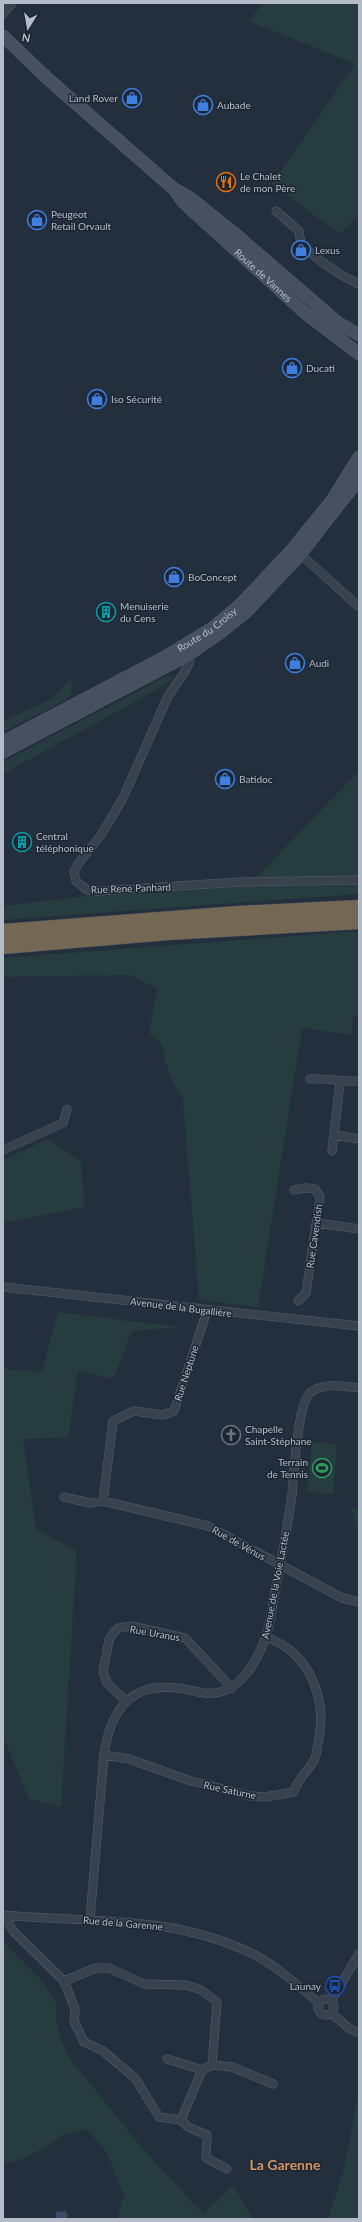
<svg xmlns="http://www.w3.org/2000/svg" width="362" height="2222" viewBox="0 0 362 2222" font-family="Lato,sans-serif">
	<style>
		.green { fill: #263c3f }
		.water { fill: #394c67 }
		.lines { fill: none; stroke-linecap: round; stroke-linejoin: round }
		.street-casing { stroke: #565f6c; stroke-width: 9 }
		.secondary-casing { stroke: #565f6c; stroke-width: 13 }
		.highway-casing { stroke: #434c59; stroke-width: 17 }
		.street { stroke: #38414e; stroke-width: 8 }
		.secondary { stroke: #465061; stroke-width: 12 }
		.highway { stroke: #746855; stroke-width: 16 }
		.labels { text-anchor: middle; dominant-baseline: central; stroke-width: 3; stroke-linejoin: round; paint-order: stroke }
		.poi-label { font-size: 10px; fill: #b4bcc9; stroke: #1d2633; text-anchor: start }
		.street-label { font-size: 10px; fill: #b4bcc9; stroke: #1d2633 }
		.district-label { font-size: 14px; font-weight: bold; fill: #d59563; stroke: #1d2633 }
	</style>
	<rect width="100%" height="100%" fill="#242f3e"/>
	<path class="green" d="M 263,3 L 359,3 L 359,214 L 340,234 L 272,184 L 355,64 L 249,21 Z
		M 167,676 L 172,676 L 172,679 L 163,686 L 3,774 L 3,762 Z
		M 72,678 L 71,694 L 66,700 L 3,732 L 3,721 L 51,699 Z
		M 358,772 L 359,894 L 3,920 L 3,906 L 104,894 L 248,886 Z
		M 359,931 L 359,1016 L 353,1016 L 352,1035 L 302,1028 L 258,1307 L 199,1300 L 183,1099 C 171,1080 165,1066 162,1044 L 149,1033 L 157,988 L 130,975 L 3,977 L 3,958 Z
		M 48,1139 L 81,1162 L 85,1207 L 3,1223 L 3,1160 Z
		M 58,1312 L 179,1327 L 132,1331 L 113,1379 L 78,1371 L 68,1438 L 23,1439 L 36,1529 L 77,1551 L 61,1807 L 29,1799 L 3,1737 L 3,1369 L 42,1372 Z
		M 312,1442 L 337,1444 L 333,1494 L 307,1492 Z
		M 351,1508 L 359,1510 L 359,1533 Z
		M 3,1942 L 42,1981 L 56,2003 L 56,2019 L 60,2038 L 70,2059 L 144,2150 L 203,2214 L 233,2185 L 253,2219 L 117,2219 L 124,2195 L 107,2153 L 87,2129 L 63,2135 L 28,2157 L 3,2164 Z
		M 359,2089 L 359,2219 L 328,2219 L 344,2169 Z"/>
	<path class="water" d="M 66,2211 L 68,2216 L 66,2218 L 56,2218 L 56,2212 Z"/>
	<g class="lines">
		<g class="street-casing">
			<path id="street" d="M 3,14 L 12,3
				M 276,211 L 299,231 L 301,244 C 319,261 336,274 359,284
				M 297,551 L 359,607
				M 187,652 L 190,661 L 184,673 L 168,696 L 123,798 L 101,835 L 78,864 L 74,872 L 76,881 L 87,890 L 98,891 L 240,882 L 359,880
				M 310,1079 C 326,1078 342,1082 359,1081
				M 334,1135 L 359,1139
				M 3,1150 L 63,1123 L 67,1109
				M 332,1151 L 340,1082
				M 294,1190 L 306,1188 L 315,1189 L 320,1197 L 306,1293 L 298,1301
				M 317,1223 L 359,1229
				M 3,1287 L 359,1326
				M 64,1497 L 90,1503 L 103,1501 L 208,1526 L 342,1598 L 359,1602
				M 103,1501 L 113,1421 L 134,1411 L 163,1415 L 174,1411 L 207,1311
				M 126,1701 L 107,1683 L 103,1672 L 109,1640 L 113,1633 L 119,1628 L 131,1626 L 185,1638 L 232,1688
				M 104,1755 L 129,1759 L 191,1781 L 251,1796 L 265,1797 L 294,1792 C 299,1775 309,1772 315,1758 C 317,1754 317,1748 318,1743 C 326,1710 317,1673 290,1650 C 283,1644 274,1641 266,1636
				M 3,1915 C 90,1923 171,1914 253,1954 C 277,1966 298,1986 319,2003
				M 5,1916 L 13,1931 L 64,1981 L 75,2009 L 74,2021 L 84,2042 L 103,2051 L 135,2078 L 159,2117 L 181,2120
				M 90,1919 L 104,1755 C 110,1712 129,1682 178,1688 C 190,1689 202,1695 214,1693 C 241,1691 258,1660 266,1636 C 271,1622 272,1606 275,1592 C 281,1559 288,1526 292,1494 C 294,1475 297,1405 310,1393 C 323,1382 343,1386 359,1388
				M 64,1981 L 96,1968 L 109,1968 L 144,1984 L 186,1985 L 201,1990 L 217,2002 L 212,2065
				M318 2007a8 8 0 1 1 16 0a8 8 0 1 1-16 0Z
				M 331,2001 L 359,1954
				M 331,2013 L 350,2029 L 359,2033
				M 167,2059 L 202,2070
				M 212,2065 L 232,2067 L 273,2084
				M 181,2120 L 188,2127 L 207,2135 L 206,2158 L 227,2169
				M 181,2120 L 202,2070 L 212,2065"/>
		</g>
		<g class="secondary-casing">
			<g id="secondary">
				<path d="M 3,36 L 48,79 L 174,189 L 189,197 L 234,233 L 337,322 L 359,335"/>
				<path id="s1" d="M 176,192 L 184,203 L 304,312 L 359,354"/>
				<path id="s2" d="M 3,742 L 165,657 L 214,627 L 241,604 L 291,551 L 333,499 L 359,457"/>
				<path d="M 3,752 L 188,655 L 220,633 L 246,612 L 298,557 L 359,479"/>
			</g>
		</g>
		<g class="highway-casing">
			<path id="highway" d="M 3,932 L 238,914 L 359,908
				M 3,946 L 168,932 L 359,921"/>
		</g>
		<use href="#street" class="street"/>
		<use href="#secondary" class="secondary"/>
		<use href="#highway" class="highway"/>
	</g>
	<defs>
		<g id="shop-ring" transform="scale(1)"><circle r="9.5" fill="#1d2633" stroke="#3f7fe0" stroke-width="1.5"/><path d="M-5-2.5h2.3a2.7 3.5 0 0 1 5.4 0H5L5.5 6h-11ZM-1.5-2.5h3a1.5 2.3 0 0 0-3 0Z" fill="#3f7fe0"/></g>
		<g id="restaurant-ring" transform="scale(1)"><circle r="9.5" fill="#1d2633" stroke="#e8710a" stroke-width="1.5"/><path d="M-5-6h1v4h1v-4h1v4h1v-4h1v5L-1.5 .5V6h-2V.5L-5-1ZM5-6V6H3V1.5H1.5Q1.5-4 5-6Z" fill="#e8710a"/></g>
		<g id="building-ring" transform="scale(1)"><circle r="9.5" fill="#1d2633" stroke="#0f9aa8" stroke-width="1.5"/><path d="M-4-6H4V6H1V3H-1V6H-4ZM-2.5-4.3h1.7v1.8h-1.7ZM.8-4.3h1.7v1.8H.8ZM-2.5-1h1.7V.8h-1.7ZM.8-1h1.7V.8H.8Z" fill="#0f9aa8"/></g>
		<g id="church-ring" transform="scale(1)"><circle r="9.5" fill="#1d2633" stroke="#6b7280" stroke-width="1.5"/><path d="M-1.2-6h2.4v3.5h3.3v2.4h-3.3V6h-2.4V-.1h-3.3v-2.4h3.3Z" fill="#6b7280"/></g>
		<g id="stadium-ring" transform="scale(1)"><circle r="9.5" fill="#1d2633" stroke="#2e9e5b" stroke-width="1.5"/><path d="M0-5a6.5 5 0 1 0 0 10a6.5 5 0 1 0 0-10ZM-3.5-1.8h7v3.6h-7Z" fill="#2e9e5b"/></g>
		<g id="bus-ring" transform="scale(1)"><circle r="9.5" fill="#1d2633" stroke="#1a4fb4" stroke-width="1.5"/><path d="M-5-6H5V4H4V6H2V4H-2V6H-4V4H-5ZM-3.5-4V0h7V-4ZM-3.5 1.2v1.5H-2V1.2ZM2 1.2v1.5H3.5V1.2Z" fill="#1a4fb4"/></g>
	</defs>
	<g fill-rule="evenodd">
		<use href="#shop-ring" x="132" y="98"/>
		<use href="#shop-ring" x="203" y="105"/>
		<use href="#restaurant-ring" x="226" y="182"/>
		<use href="#shop-ring" x="37" y="220"/>
		<use href="#shop-ring" x="301" y="250"/>
		<use href="#shop-ring" x="292" y="368"/>
		<use href="#shop-ring" x="97" y="399"/>
		<use href="#shop-ring" x="174" y="577"/>
		<use href="#building-ring" x="106" y="612"/>
		<use href="#shop-ring" x="295" y="663"/>
		<use href="#shop-ring" x="225" y="779"/>
		<use href="#building-ring" x="22" y="842"/>
		<use href="#church-ring" x="231" y="1435"/>
		<use href="#stadium-ring" x="322" y="1468"/>
		<use href="#bus-ring" x="335" y="1986"/>
	</g>
	<g class="labels">
		<g class="poi-label">
			<text x="118" y="98" text-anchor="end">Land Rover</text>
			<text x="217" y="105">Aubade</text>
			<text x="240" y="176">Le Chalet<tspan x="240" dy="12">de mon Père</tspan></text>
			<text x="51" y="214">Peugeot<tspan x="51" dy="12">Retail Orvault</tspan></text>
			<text x="315" y="250">Lexus</text>
			<text x="306" y="368">Ducati</text>
			<text x="111" y="399">Iso Sécurité</text>
			<text x="188" y="577">BoConcept</text>
			<text x="120" y="606">Menuiserie<tspan x="120" dy="12">du Cens</tspan></text>
			<text x="309" y="663">Audi</text>
			<text x="239" y="779">Batidoc</text>
			<text x="36" y="836">Central<tspan x="36" dy="12">téléphonique</tspan></text>
			<text x="245" y="1429">Chapelle<tspan x="245" dy="12">Saint-Stéphane</tspan></text>
			<text x="308" y="1462" text-anchor="end">Terrain<tspan x="308" dy="12">de Tennis</tspan></text>
			<text x="321" y="1986" text-anchor="end">Launay</text>
		</g>
		<g class="street-label">
			<text stroke="none"><textPath href="#s1" startOffset="121">Route de Vannes</textPath></text>
			<text stroke="none"><textPath href="#s2" startOffset="233">Route du Croisy</textPath></text>
			<text transform="translate(131 888) rotate(-2)">Rue René Panhard</text>
			<text transform="translate(314 1236) rotate(-82)">Rue Cavendish</text>
			<text transform="translate(181 1307) rotate(7)">Avenue de la Bugallière</text>
			<text transform="translate(186 1373) rotate(-72)">Rue Neptune</text>
			<text transform="translate(239 1543) rotate(29)">Rue de Vénus</text>
			<text transform="translate(275 1585) rotate(-79)">Avenue de la Voie Lactée</text>
			<text transform="translate(155 1633) rotate(10)">Rue Uranus</text>
			<text transform="translate(230 1790) rotate(12)">Rue Saturne</text>
			<text transform="translate(123 1923) rotate(5)">Rue de la Garenne</text>
		</g>
		<g class="district-label">
			<text x="285" y="2164">La Garenne</text>
		</g>
	</g>
	<rect width="362" height="2222" fill="none" stroke="#b4bcc9" stroke-width="8"/>
	<g transform="translate(28 28) rotate(191)" stroke="#1d2633" stroke-width="3" paint-order="stroke">
	<path d="M0-3L7 15L0 10L-7 15Z" fill="#b4bcc9"/>
	<text y="-6" font-size="11" font-weight="bold" text-anchor="middle" fill="#b4bcc9">N</text>
	</g>
</svg>
